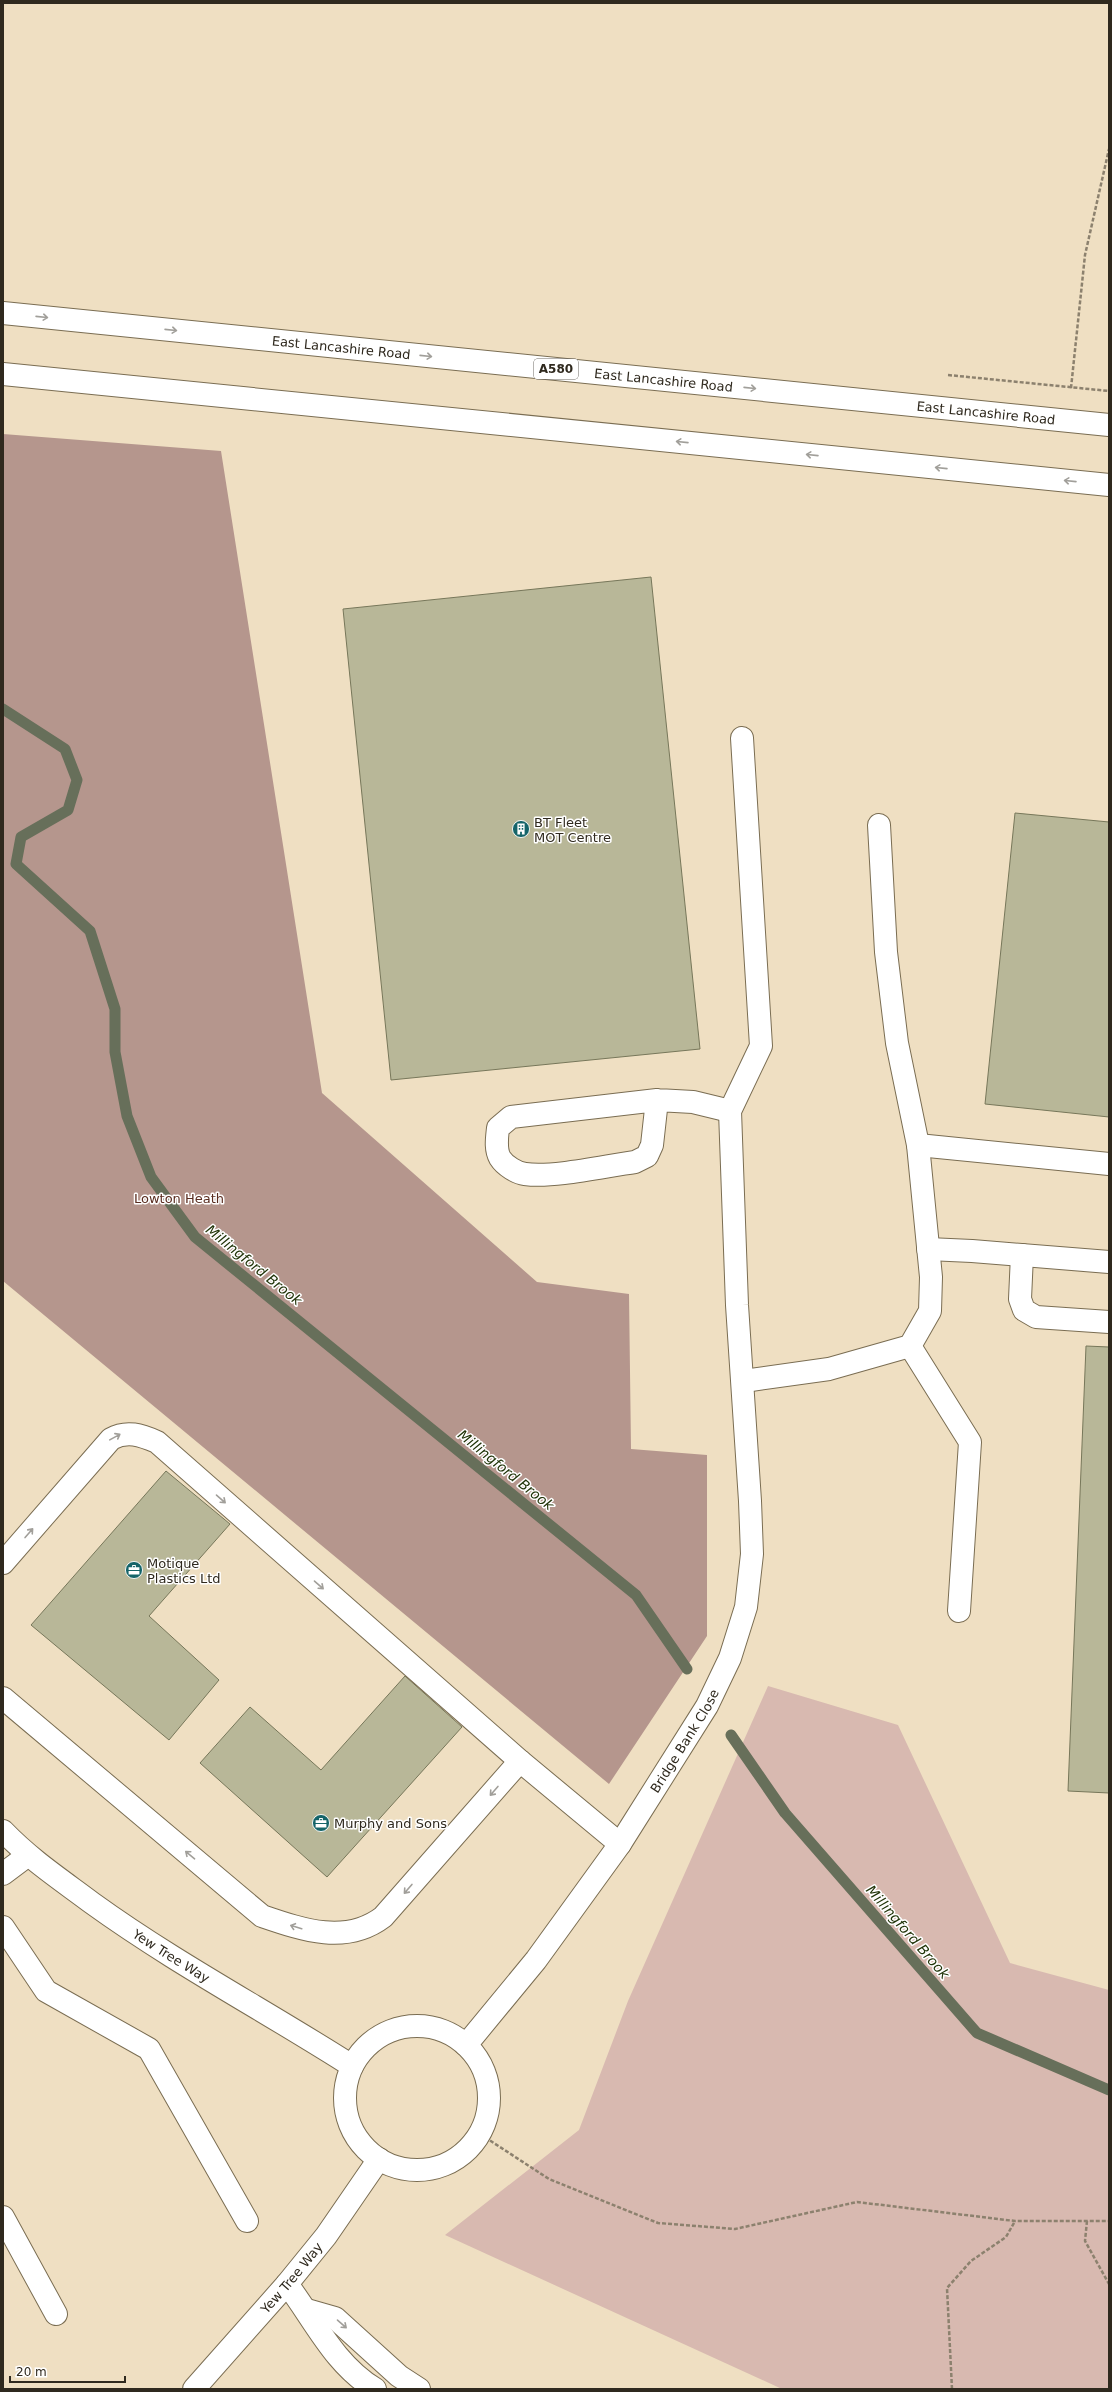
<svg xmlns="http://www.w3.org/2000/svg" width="1112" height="2392" viewBox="0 0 1112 2392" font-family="'DejaVu Sans',sans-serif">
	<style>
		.green { fill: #d8b9b0 }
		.forest { fill: #b5968d }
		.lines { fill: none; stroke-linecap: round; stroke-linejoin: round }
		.stream { stroke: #676f5a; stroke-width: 11 }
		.building { fill: #b8b798; stroke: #77775a }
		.minor-casing { stroke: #7a6d52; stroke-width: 24 }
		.highway-casing { stroke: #7a6d52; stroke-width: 24 }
		.path { stroke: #8c816e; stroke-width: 2.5; stroke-dasharray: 4 2; stroke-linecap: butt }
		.minor { stroke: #fff; stroke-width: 22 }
		.highway { stroke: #fff; stroke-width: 22 }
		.oneway { stroke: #a19f9a }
		.labels { text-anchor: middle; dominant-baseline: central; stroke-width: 3; stroke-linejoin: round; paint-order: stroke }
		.shield { fill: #fff; stroke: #6d6962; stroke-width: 1 }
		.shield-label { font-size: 12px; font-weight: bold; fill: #2f291e }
		.street-label { font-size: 13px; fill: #2f291e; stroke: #fff }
		.poi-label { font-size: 13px; fill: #2f291e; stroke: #fff; text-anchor: start }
		.park-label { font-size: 13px; fill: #592c1f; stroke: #fff }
		.water-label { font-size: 14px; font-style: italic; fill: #213409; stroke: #fff }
	</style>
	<rect width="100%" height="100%" fill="#efdfc2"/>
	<path class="green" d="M 768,1686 L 898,1725 L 1010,1963 L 1109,1990 L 1109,2389 L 782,2389 L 445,2235 L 579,2130 L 628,2001 Z"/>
	<path class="forest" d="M 3,434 L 221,451 L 322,1093 L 537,1282 L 629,1294 L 631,1449 L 707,1455 L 707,1636 L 609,1784 L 3,1281 Z"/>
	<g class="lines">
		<path class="stream" d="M 3,709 L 65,749 L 77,780 L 68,810 L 21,837 L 16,864 L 90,931 L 115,1009 L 115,1052 L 127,1116 L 151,1177 L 195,1237 L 636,1595 L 687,1669
			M 731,1735 L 785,1813 L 977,2033 L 1109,2090"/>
	</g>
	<path class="building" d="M 651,577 L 700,1049 L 391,1080 L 343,609 Z
		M 1015,813 L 1109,822 L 1109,1117 L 985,1104 Z
		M 1086,1346 L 1109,1347 L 1109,1793 L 1068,1791 Z
		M 166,1471 L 230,1524 L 149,1616 L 219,1680 L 169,1740 L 31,1625 Z
		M 405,1676 L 462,1727 L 327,1877 L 200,1763 L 250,1707 L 321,1770 Z"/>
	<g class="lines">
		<g class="minor-casing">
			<g id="minor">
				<path d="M 657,1100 L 652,1145 L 647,1156 L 635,1162 C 605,1166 554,1178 525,1174 C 517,1173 505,1166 500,1158 C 495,1149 497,1138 498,1128 L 511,1117 L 657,1100 L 693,1102 L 730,1111"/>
				<path d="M 918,1145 L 1109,1164"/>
				<path d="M 928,1249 L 972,1251 L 1109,1262"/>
				<path d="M 1022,1255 L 1020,1299 L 1024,1310 L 1036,1317 L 1109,1322"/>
				<path d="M 910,1346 L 970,1442 L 959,1611"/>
				<path d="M 744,1381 L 829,1369 L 910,1346 L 930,1311 L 931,1277 L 918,1145 L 897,1043 L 886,952 L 879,825"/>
				<path d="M 3,1563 L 111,1439 C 127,1430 141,1435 157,1442 L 520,1761 L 620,1844"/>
				<path d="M 3,1698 L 262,1916 C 303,1930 346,1945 383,1917 L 520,1761"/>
				<path id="s1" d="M 3,1831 C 31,1860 60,1879 92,1903 C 175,1963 266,2011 352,2066"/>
				<path d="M 3,1874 L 27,1856"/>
				<path d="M 3,1927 L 46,1991 L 149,2049 L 247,2221"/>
				<circle cx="417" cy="2098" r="72"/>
				<path id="s2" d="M 466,2045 L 536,1960 L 620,1844 L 707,1706 L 730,1658 L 746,1607 L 752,1554 L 750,1501 L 737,1305 L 730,1111 L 761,1046 L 742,738"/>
				<path d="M 3,2217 L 56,2314"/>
				<path d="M 287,2284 C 315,2321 334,2364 375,2389"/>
				<path d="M 307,2310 L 335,2318 L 399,2376 L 419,2389"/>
				<path id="s3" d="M 194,2389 L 287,2284 L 326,2236 L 379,2159"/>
			</g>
		</g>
		<g class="highway-casing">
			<g id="highway">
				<path id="s4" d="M 3,313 L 1109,425"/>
				<path d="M 3,374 L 1109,485"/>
			</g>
		</g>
		<path class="path" d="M 948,375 L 1109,391
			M 1071,388 L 1085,255 L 1109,149
			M 480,2134 L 549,2179 L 658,2223 L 735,2229 L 857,2202 L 1015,2221 L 1109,2221
			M 1087,2221 L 1085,2241 L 1109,2284
			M 952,2389 L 947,2288 L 971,2261 L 1006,2237 L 1015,2221"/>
		<use href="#minor" class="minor"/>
		<use href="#highway" class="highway"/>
	</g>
	<defs><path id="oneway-shaft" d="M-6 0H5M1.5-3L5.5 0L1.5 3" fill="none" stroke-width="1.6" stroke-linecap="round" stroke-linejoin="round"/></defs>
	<g class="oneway">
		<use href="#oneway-shaft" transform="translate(42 317) rotate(6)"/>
		<use href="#oneway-shaft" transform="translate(171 330) rotate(6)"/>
		<use href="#oneway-shaft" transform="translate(426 356) rotate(6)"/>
		<use href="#oneway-shaft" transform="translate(750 388) rotate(6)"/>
		<use href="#oneway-shaft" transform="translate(682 442) rotate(-174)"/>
		<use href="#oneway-shaft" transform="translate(812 455) rotate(-174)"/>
		<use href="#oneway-shaft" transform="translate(941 468) rotate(-174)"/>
		<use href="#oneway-shaft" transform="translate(1070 481) rotate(-174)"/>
		<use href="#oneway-shaft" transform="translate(115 1437) rotate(-29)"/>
		<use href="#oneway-shaft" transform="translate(221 1499) rotate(41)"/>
		<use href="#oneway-shaft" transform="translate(29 1533) rotate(-49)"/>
		<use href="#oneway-shaft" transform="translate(319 1585) rotate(41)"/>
		<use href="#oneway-shaft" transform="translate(494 1791) rotate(131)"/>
		<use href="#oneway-shaft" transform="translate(190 1855) rotate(-140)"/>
		<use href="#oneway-shaft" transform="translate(408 1889) rotate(131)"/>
		<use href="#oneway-shaft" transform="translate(296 1927) rotate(-163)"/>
		<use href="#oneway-shaft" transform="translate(342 2324) rotate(41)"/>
	</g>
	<defs>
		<g id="building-disc" transform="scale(0.9)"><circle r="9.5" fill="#156469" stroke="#fff"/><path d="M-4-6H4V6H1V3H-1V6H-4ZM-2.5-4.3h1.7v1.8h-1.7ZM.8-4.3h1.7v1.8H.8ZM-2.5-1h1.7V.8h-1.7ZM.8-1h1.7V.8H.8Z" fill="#fff"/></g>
		<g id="office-disc" transform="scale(0.9)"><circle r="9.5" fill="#156469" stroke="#fff"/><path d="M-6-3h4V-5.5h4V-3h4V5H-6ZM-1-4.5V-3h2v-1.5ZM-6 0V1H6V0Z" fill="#fff"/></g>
	</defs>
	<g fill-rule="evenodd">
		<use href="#building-disc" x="521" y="829"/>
		<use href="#office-disc" x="134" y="1570"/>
		<use href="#office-disc" x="321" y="1823"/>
	</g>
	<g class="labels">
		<rect class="shield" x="534" y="359" width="44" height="20" rx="3"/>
		<g class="shield-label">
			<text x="556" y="369">A580</text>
		</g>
		<g class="street-label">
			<text stroke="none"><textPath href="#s4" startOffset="340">East Lancashire Road</textPath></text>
			<text stroke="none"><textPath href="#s4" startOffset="664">East Lancashire Road</textPath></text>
			<text stroke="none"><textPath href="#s4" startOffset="988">East Lancashire Road</textPath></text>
			<text stroke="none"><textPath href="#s2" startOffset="375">Bridge Bank Close</textPath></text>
			<text stroke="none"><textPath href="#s1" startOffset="210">Yew Tree Way</textPath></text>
			<text stroke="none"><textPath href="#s3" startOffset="148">Yew Tree Way</textPath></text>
		</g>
		<g class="poi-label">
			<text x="534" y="822">BT Fleet<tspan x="534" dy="15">MOT Centre</tspan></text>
			<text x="147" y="1563">Motique<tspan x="147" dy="15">Plastics Ltd</tspan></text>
			<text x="334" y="1823">Murphy and Sons</text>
		</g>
		<g class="park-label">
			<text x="179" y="1198">Lowton Heath</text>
		</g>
		<g class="water-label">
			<text transform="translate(254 1265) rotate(39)">Millingford Brook</text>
			<text transform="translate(506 1470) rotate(39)">Millingford Brook</text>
			<text transform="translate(908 1932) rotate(49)">Millingford Brook</text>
		</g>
	</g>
	<rect width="1112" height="2392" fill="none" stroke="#2f291e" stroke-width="8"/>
	<path d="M10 2376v6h115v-6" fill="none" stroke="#2f291e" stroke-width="2"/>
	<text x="16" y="2376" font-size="12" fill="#2f291e" stroke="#ffffff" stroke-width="3" paint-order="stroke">20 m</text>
</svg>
